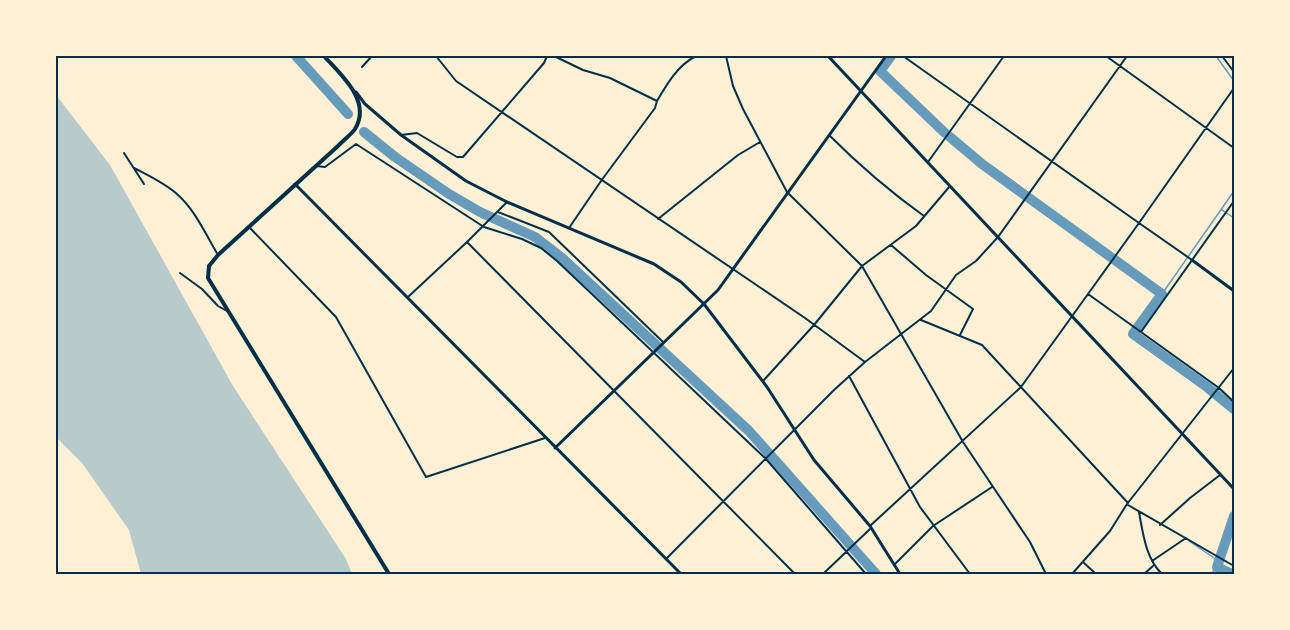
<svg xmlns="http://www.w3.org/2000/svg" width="1290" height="630" viewBox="0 0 1290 630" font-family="'Alegreya Sans',sans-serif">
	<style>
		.green { fill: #b9caca }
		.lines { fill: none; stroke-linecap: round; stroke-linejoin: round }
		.stream { stroke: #669bbc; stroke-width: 1.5 }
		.river { stroke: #669bbc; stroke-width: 10 }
		.minor { stroke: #003049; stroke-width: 2 }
		.tertiary { stroke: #003049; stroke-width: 3 }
		.secondary { stroke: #003049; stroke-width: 4 }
		.neatline { fill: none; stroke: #003049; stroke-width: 2 }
	</style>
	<rect width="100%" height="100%" fill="#fdf0d5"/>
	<path class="green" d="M 56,95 L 110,165 L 233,386 L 346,559 L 352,574 L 141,574 L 129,530 L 82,463 L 56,437 Z"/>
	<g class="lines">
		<path class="stream" d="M 1216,56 L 1234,81
			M 1222,210 L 1234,218
			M 1162,294 L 1234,191
			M 1189,541 L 1220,562
			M 1211,574 L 1217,567"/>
		<path class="river" d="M 296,56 L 348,114
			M 891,56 L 880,71 L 945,133
			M 364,132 L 395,157 L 449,194 L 480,212 L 535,237 L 562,258 L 749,431 L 876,574
			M 950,137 L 982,164 L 1162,294 L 1133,334 L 1207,387 L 1234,409
			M 1232,574 L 1217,567 L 1234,516"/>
		<path class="minor" d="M 436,56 L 456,81 L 805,318 L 865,362
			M 554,56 L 583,70 L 610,78 L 657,101 C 667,84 678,65 696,56
			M 726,56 L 733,86 L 743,109 L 787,192 L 862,266 L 963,442 L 1030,542 L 1046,574
			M 903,56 L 1139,223 L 1234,88
			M 1106,56 L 1234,148
			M 1222,56 L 1234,72
			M 362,67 L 372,56
			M 401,135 L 417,133 L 457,157 L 463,157 L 544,63 L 547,56
			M 829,135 C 859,165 889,191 924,216
			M 124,153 L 144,184
			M 928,162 L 1004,56
			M 316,166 L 325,167 L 356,144 L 484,227 L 522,239 L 541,248 L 557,261 L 766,459 L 866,574
			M 134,168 C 149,176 165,183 178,195 C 195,210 206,235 218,255
			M 498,212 L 549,232 L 663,342
			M 658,219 L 738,155 L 760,142
			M 249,227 L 336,317 L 426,477 L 545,438
			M 569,228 L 601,181 L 655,108 L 657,101
			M 467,242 L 507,202
			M 891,245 L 926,275 L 973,309 L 960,335
			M 180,273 L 202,289 L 218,306 L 227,311
			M 1088,294 L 1139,223 L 1192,260
			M 408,297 L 467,242 L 795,574
			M 921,320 L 982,345 L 1128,503
			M 1141,332 L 1234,201
			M 849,376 L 920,507 L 970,574
			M 763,381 L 814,325 L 862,266 L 916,226 L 950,186
			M 1128,505 L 1234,566
			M 1139,512 C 1143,534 1146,559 1162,574
			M 871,525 L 1021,387 L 1088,294 L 1219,388 L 1234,402
			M 1160,525 L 1190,498 L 1220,475
			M 666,559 L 834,390 L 865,362 L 931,311 L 956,275 L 976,261 L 998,237 L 1127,56
			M 1152,561 L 1186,538
			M 1084,563 L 1096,574
			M 894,565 L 933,526 L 992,487
			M 823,574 L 870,529
			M 1072,574 L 1110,531 L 1127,504 L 1234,368
			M 1144,574 L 1153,566"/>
		<path class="tertiary" d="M 828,56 L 1234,489
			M 356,92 L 365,104 L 401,135 L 466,181 L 507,202 L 654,264 L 681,282 L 704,304 L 767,387 L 814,460 L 870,526 L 900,574
			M 295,184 L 681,574
			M 1192,260 L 1234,291
			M 555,448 L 718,290 L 886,56"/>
		<path class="secondary" d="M 324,56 C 341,75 372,101 355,129 C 351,135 343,140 338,146 L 218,255 L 209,266 L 208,278 L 389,574"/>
	</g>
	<rect width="1290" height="630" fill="none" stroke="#fdf0d5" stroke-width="114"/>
	<rect x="57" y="57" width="1176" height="516" class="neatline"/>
</svg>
